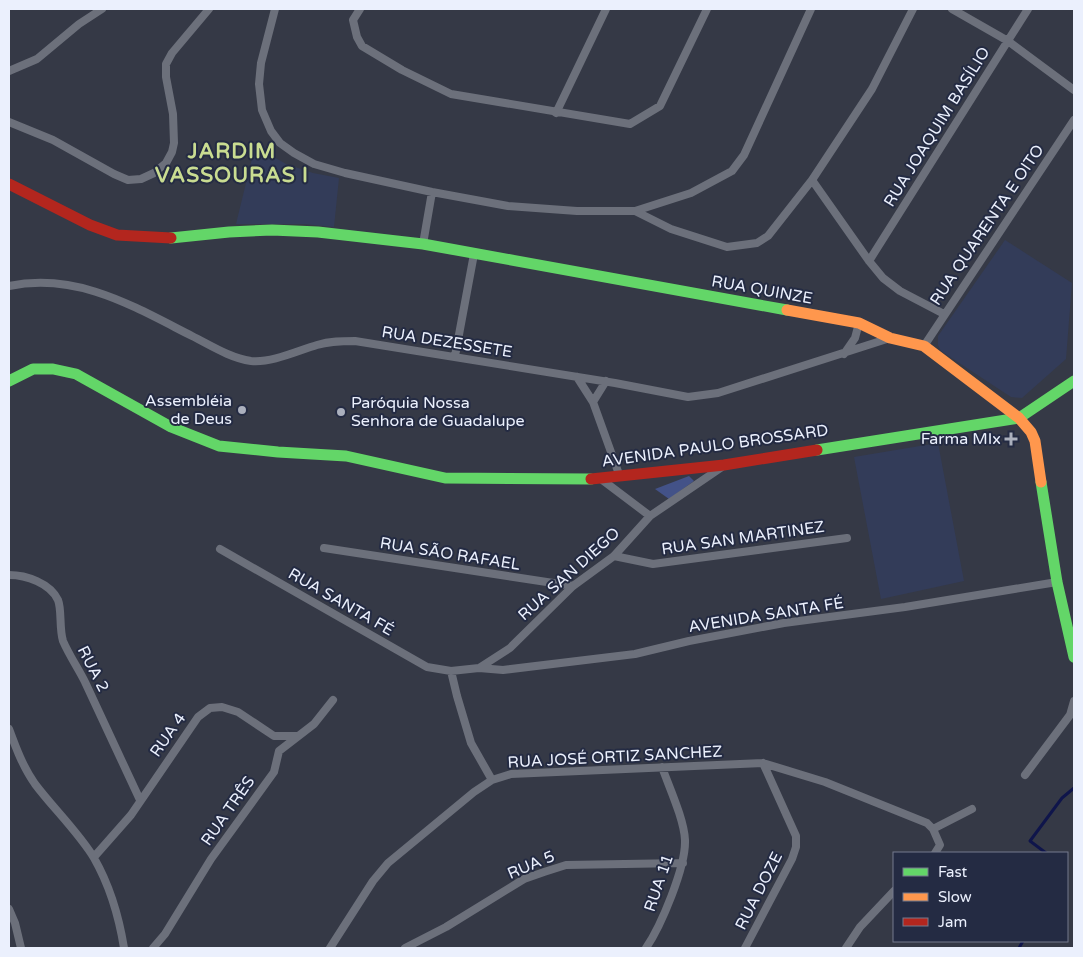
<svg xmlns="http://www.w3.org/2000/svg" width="1083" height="957" viewBox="0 0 1083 957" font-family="'Varela Round',sans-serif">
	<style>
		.built { fill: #333c59 }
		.green { fill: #435288 }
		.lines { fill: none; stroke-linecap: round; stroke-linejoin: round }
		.stream { stroke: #0f154b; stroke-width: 3 }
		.street { stroke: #6c707b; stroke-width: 8 }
		.fast { stroke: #63d668; stroke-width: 11 }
		.slow { stroke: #ff974d; stroke-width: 11 }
		.jam { stroke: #b3261e; stroke-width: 11 }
		.poi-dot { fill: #abb0bd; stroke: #242b43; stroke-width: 2 }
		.labels { text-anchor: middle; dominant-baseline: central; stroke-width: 4; stroke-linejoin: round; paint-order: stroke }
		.street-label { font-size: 16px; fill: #ebf0fd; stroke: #242b43 }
		.poi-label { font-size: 16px; fill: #ebf0fd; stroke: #242b43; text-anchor: end }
		.district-label { font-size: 21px; font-weight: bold; letter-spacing: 1px; fill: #c9dc91; stroke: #242b43 }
	</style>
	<rect width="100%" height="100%" fill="#353946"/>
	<path class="built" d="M 255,146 L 286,164 L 313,173 L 339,178 L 334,227 L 304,224 L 236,224 Z
		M 1005,240 L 1072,283 L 1066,359 L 1022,398 L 1011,397 L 941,351 L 938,345 L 938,336 Z
		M 938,443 L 964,581 L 881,599 L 854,457 Z"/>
	<path class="green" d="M 689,476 L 694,481 L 669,499 L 655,489 Z"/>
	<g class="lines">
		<path class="stream" d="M 1046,853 L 1030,841 L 1062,798 L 1074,788
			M 1019,948 L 1023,941"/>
		<path class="street" d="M 275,9 L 261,63 L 259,84 L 262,110 L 271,131 L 280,143 L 294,153 L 314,164 L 345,173 L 432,192 L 508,206 L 577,211 L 635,211 L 671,229 L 727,247 L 757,243 L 768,236 L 812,180 L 872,89 L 913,9
			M 360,9 L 353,20 L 357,37 L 362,46 L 402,70 L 451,94 L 630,124 L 660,106 L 707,9
			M 952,9 L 1008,41 L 1074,90
			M 9,71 L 37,59 L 79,24 L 102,9
			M 556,113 L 606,9
			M 9,122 L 53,140 L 114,174 L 128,180 L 141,179 L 154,173 L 166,163 L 172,152 L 174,143 L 173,114 L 166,77 L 166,64 L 172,53 L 209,9
			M 812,180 L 869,261 L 883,278 L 900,291 L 944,314
			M 635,211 L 691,193 L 732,171 L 744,155 L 811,9
			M 423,244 L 432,192
			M 869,261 L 1028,9
			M 9,286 C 77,272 133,306 192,336 C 210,345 230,358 251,361 C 272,363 297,351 317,345 C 330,341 342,341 355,341 L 615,383 L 688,397 L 718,393 L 890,338
			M 924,346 L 1074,120
			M 844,354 L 855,338 L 859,323
			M 455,356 L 474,254
			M 577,377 L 593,402 L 620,477
			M 593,402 L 606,381
			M 601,479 L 650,516
			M 324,548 L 573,586
			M 220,549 L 427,667 L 451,671 L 479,668 L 510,648 L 573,586 L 614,556 L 650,516 L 722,467
			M 614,556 L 653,564 L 847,538
			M 9,575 C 26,575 50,583 58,600 C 62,610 59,628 63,641 C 69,655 78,668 85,682 C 103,721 122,761 140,800
			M 479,668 L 503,670 L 635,654 L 689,641 L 784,623 L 905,607 L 1057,582
			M 451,671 L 457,696 L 471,743 L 492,780
			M 9,729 C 16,748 23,767 35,784 C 53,808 79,833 94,858 C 110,886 119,917 124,948
			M 1025,775 L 1070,715 L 1074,701
			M 933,829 L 972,809
			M 94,857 L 131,815 L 198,717 L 210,708 L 222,707 L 238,712 L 274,736 L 298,736
			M 9,909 L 15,923 L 21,948
			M 153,948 L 165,934 L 211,859 L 274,772 L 279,751 L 314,724 L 333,700
			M 330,948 L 373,881 L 388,863 L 474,792 L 492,780 L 511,774 L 763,763 L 825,782 L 927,823 L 933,829 L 940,845 L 935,853
			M 405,948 L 446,927 L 524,879 L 544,872 L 566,865 L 683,863
			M 646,948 C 661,926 686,867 685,840 C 684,819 669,787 662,767
			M 745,948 L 792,859 L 796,847 L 796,836 L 763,763
			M 846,948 L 860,927 L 894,891"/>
		<path class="fast" d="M 171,238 L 229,232 L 272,230 L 318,232 L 423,244 L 787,310
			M 9,381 L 33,369 L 53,369 L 76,374 L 171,427 L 219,446 L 278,452 L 346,456 L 445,478 L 591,479
			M 817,450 L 1019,418 L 1074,381
			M 1041,482 L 1057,582 L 1074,657"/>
		<path class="slow" d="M 787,310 L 859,323 L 890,338 L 924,346 L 1019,418 L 1031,432 L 1035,441 L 1041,482"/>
		<path class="jam" d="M 9,184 L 90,225 L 117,235 L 171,238
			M 591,479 L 724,465 L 817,450"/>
	</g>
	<g class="poi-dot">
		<circle cx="242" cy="410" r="5"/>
		<circle cx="341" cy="412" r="5"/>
		<path d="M1008.5 431.5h5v5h5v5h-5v5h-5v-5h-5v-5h5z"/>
	</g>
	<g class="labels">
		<g class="street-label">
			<text transform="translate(937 127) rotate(-58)">RUA JOAQUIM BASÍLIO</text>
			<text transform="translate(987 225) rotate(-56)">RUA QUARENTA E OITO</text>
			<text transform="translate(762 290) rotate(10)">RUA QUINZE</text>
			<text transform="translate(447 342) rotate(9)">RUA DEZESSETE</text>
			<text transform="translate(715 446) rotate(-8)">AVENIDA PAULO BROSSARD</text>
			<text transform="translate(743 538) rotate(-8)">RUA SAN MARTINEZ</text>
			<text transform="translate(450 554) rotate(9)">RUA SÃO RAFAEL</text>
			<text transform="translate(569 574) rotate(-42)">RUA SAN DIEGO</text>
			<text transform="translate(341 602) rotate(30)">RUA SANTA FÉ</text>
			<text transform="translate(766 615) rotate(-9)">AVENIDA SANTA FÉ</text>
			<text transform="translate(93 669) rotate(63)">RUA 2</text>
			<text transform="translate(168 735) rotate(-55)">RUA 4</text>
			<text transform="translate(615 757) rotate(-3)">RUA JOSÉ ORTIZ SANCHEZ</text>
			<text transform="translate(228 811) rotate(-55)">RUA TRÊS</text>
			<text transform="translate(531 865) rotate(-23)">RUA 5</text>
			<text transform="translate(659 883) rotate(-71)">RUA 11</text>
			<text transform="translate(759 891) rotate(-63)">RUA DOZE</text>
		</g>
		<g class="poi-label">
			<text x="232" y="401">Assembléia<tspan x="232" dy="18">de Deus</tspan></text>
			<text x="351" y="403" text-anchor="start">Paróquia Nossa<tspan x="351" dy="18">Senhora de Guadalupe</tspan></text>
			<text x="1001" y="439">Farma MIx</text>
		</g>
		<g class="district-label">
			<text x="232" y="151">JARDIM<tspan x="232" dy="24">VASSOURAS I</tspan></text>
		</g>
	</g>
	<rect width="1083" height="957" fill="none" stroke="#ebf0fd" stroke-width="20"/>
	<rect x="893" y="852" width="175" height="90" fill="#242b43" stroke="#747a8d"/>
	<rect x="903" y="868" width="25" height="8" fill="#63d668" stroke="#747a8d"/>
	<text x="938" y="877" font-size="15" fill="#ebf0fd">Fast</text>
	<rect x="903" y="893" width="25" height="8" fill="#ff974d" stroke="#747a8d"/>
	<text x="938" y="902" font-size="15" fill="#ebf0fd">Slow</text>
	<rect x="903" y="918" width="25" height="8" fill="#b3261e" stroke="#747a8d"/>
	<text x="938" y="927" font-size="15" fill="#ebf0fd">Jam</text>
</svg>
